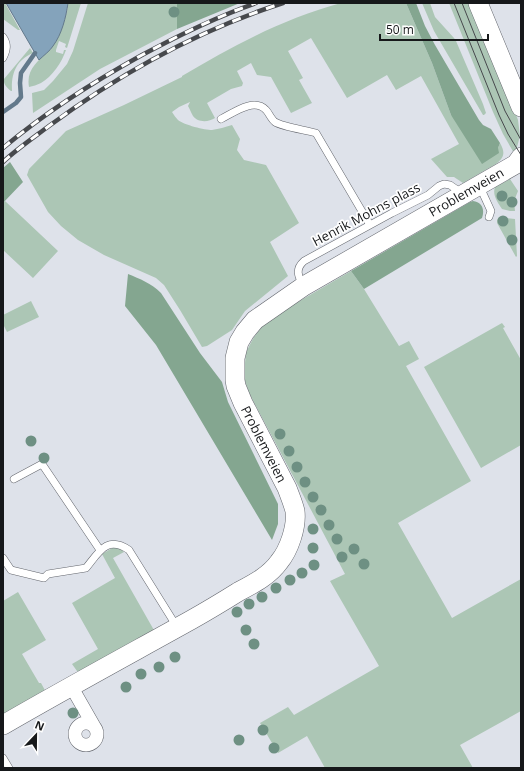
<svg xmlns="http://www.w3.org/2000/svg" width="524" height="771" viewBox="0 0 524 771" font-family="'Open Sans',sans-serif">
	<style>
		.green { fill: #acc6b5 }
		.forest { fill: #84a690 }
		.water { fill: #84a3bb; stroke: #63798b }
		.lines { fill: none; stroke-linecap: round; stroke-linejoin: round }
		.stream { stroke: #63798b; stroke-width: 4.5 }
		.lane-casing { stroke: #63666d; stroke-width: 8 }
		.street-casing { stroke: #63666d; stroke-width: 14 }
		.secondary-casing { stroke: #63666d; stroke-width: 20 }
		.lane { stroke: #fff; stroke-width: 7 }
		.street { stroke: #fff; stroke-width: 13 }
		.secondary { stroke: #fff; stroke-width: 19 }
		.tram { stroke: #47494d; stroke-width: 1 }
		.rail-casing { stroke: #47494d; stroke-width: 4.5 }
		.rail { stroke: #fff; stroke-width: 3; stroke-dasharray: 9; stroke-linecap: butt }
		.tree { fill: #6e9083 }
		.labels { text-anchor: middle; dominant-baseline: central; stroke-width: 3.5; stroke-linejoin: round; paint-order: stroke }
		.street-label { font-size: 13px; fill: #16181a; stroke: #fff }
	</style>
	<rect width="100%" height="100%" fill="#dee2ea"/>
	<path class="green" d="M 3,3 L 5,3 L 20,30 L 18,30 L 3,19 Z
		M 68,3 L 81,3 L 67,48 L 65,47 L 66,44 L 59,41 L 56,50 L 56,52 L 63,54 L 64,50 L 66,50 C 62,62 52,77 41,83 C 37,85 33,86 29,87 C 26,70 37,62 48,51 L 51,49 L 67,12 Z
		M 88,3 L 177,3 L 177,29 L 100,69 L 33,113 L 32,93 L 44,90 L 53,81 L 67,64 L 73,51 Z
		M 341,3 L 406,3 L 432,63 L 451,115 L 498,148 L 500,143 C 505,152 505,157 496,164 L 463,183 L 454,177 L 447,177 L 431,159 L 459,144 L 421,76 L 396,90 L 387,75 L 347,98 L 311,38 L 288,51 L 303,78 L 299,80 L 312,103 L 291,113 L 271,77 L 257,75 L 251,63 L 237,71 L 243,83 L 242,86 L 231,89 L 207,103 L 215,118 C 209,122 198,123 193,116 C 191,113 190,109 188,106 L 190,102 L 179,107 L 172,112 C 174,115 176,118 178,120 C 184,125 205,130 212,130 C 219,129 225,127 232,125 L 240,139 L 237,150 L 244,160 L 266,165 L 299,223 L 270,242 L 288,276 L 245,311 L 232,330 L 207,346 L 202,347 L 180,310 L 164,285 L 156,278 L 104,255 L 78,240 L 61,226 L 48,212 L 27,175 L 29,169 L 66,131 L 124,105 L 182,77 L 182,76 C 232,46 285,18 341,3 Z
		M 422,3 L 430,3 L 435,17 L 454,38 L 456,41 L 483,104 L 486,113 L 484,115 L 483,115 L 434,31 Z
		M 449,3 L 472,3 L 511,101 L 518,120 L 520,136 L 517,147 L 514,153 L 503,134 L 493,112 Z
		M 30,48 L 33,53 C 16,60 11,74 12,91 L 11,91 C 7,88 3,84 4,79 Z
		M 510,179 L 518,191 L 514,201 L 515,211 L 510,211 L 502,209 C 498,203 492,195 495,187 Z
		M 5,201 L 58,251 L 33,278 L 3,250 L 3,203 Z
		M 499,217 L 515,219 L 517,256 L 516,257 L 497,223 L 497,220 Z
		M 351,271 L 364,289 L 399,346 L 409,341 L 419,359 L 406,366 L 471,481 L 398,523 L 452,618 L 521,579 L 521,711 L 460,745 L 473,768 L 325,768 L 307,736 L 278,753 L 260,723 L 288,707 L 294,715 L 379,666 L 330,581 L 345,574 L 249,393 L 245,381 L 244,374 L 246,352 L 254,337 L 267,320 Z
		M 31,301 L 39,317 L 7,332 L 3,324 L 3,315 Z
		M 502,323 L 505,327 L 503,328 L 521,360 L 521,445 L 481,468 L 424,367 Z
		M 114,547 L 120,548 L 124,552 L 113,558 L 155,632 L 83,671 L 77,671 L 72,664 L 98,649 L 72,603 L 115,578 L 102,554 Z
		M 18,592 L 46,640 L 22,654 L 39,683 L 41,683 L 47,694 L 3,718 L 3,601 Z"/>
	<path class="forest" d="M 177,3 L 240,3 L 177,29 Z
		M 406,3 L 416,3 L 425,26 L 435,45 L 479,120 L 483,125 L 491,129 L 500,143 L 498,148 L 499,153 L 482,164 L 451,115 L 432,63 Z
		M 10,162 L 23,182 L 3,203 L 3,168 Z
		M 473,201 C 482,202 485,209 482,218 L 364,289 L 351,271 L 470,202 Z
		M 128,274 C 140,279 151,283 161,293 L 200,353 L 222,382 L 228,402 L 278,504 L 278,524 L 272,540 L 156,345 L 125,306 Z"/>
	<path class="water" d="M 6,3 L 68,3 C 66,17 62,34 53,46 C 50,51 44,55 39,60 Z"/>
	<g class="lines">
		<path class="stream" d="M 3,112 L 16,103 L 21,97 L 20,83 L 21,73 L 35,53"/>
		<g class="lane-casing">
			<path id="lane" d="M 3,37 C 8,44 7,50 3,58
				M 221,119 C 233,113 254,97 266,110 C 269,113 271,119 275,122 C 283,127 306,130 316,133 L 370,225
				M 480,187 L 491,211 L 489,217
				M 303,285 C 298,276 295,269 304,261 L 392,213 L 428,195 L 439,186 L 444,184 L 450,185 L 463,194
				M 14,479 L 42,464 L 100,550
				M 3,558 L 11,570 L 44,578 L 48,574 L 86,568 C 99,552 107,535 129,550 L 177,627
				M 3,758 L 9,768"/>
		</g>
		<g class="street-casing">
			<path id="street" d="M 71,686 L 95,728
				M75 734a11 11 0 1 1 22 0a11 11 0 1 1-22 0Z"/>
		</g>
		<g class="secondary-casing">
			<path id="secondary" d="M 478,3 L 521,107
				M 3,725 C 65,689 128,655 191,620 C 207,611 222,602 238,592 C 253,584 269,576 279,562 C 289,550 297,527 295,511 C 293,503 290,496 287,488 L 243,403 L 236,386 L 235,380 L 235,358 L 239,342 L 245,332 L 255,320 L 304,286 L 516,164 L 521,157"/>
		</g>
		<use href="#lane" class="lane"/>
		<use href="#street" class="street"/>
		<use href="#secondary" class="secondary"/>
		<path class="tram" d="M 454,3 L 499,115 L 508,134 L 521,155
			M 462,3 L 505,111 L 521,140"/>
		<g class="rail-casing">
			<path id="rail" d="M 3,148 C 46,112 93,82 142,55 C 179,35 216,17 256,3
				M 3,162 C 17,149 33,138 49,126 C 119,74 199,30 283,3"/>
		</g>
		<use href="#rail" class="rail"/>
	</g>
	<g class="tree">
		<circle cx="174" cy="12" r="5.5"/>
		<circle cx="502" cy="196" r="5.5"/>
		<circle cx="512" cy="202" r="5.5"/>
		<circle cx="503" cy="221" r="5.5"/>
		<circle cx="512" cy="240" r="5.5"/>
		<circle cx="280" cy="434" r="5.5"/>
		<circle cx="31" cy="441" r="5.5"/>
		<circle cx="289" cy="451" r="5.5"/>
		<circle cx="44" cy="458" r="5.5"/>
		<circle cx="297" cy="467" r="5.5"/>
		<circle cx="305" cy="482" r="5.5"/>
		<circle cx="313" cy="497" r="5.5"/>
		<circle cx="321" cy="510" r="5.5"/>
		<circle cx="329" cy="525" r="5.5"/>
		<circle cx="313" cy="529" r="5.5"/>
		<circle cx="337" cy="539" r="5.5"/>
		<circle cx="313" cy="548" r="5.5"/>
		<circle cx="354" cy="549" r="5.5"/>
		<circle cx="342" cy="557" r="5.5"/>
		<circle cx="364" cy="564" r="5.5"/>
		<circle cx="314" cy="565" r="5.5"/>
		<circle cx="302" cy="573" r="5.5"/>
		<circle cx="290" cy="580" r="5.5"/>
		<circle cx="276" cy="588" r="5.5"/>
		<circle cx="262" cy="597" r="5.5"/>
		<circle cx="249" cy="604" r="5.5"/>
		<circle cx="237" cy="612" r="5.5"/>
		<circle cx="246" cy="630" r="5.5"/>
		<circle cx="254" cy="644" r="5.5"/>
		<circle cx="175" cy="657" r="5.5"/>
		<circle cx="159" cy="667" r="5.5"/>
		<circle cx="141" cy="674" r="5.5"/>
		<circle cx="126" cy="687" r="5.5"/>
		<circle cx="73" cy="713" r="5.5"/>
		<circle cx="263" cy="730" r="5.5"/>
		<circle cx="239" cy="740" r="5.5"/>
		<circle cx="274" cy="748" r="5.5"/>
	</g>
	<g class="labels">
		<g class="street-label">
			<text transform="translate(466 192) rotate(-30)">Problemveien</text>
			<text transform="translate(366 214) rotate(-28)">Henrik Mohns plass</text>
			<text transform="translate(264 444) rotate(63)">Problemveien</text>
		</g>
	</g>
	<rect width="524" height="771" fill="none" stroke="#16181a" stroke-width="8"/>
	<g transform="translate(36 735) rotate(22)" stroke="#ffffff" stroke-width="3" paint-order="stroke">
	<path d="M0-3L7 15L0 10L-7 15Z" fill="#16181a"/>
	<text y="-6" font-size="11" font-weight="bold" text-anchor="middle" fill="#16181a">N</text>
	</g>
	<path d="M380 34v6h108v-6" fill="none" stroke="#16181a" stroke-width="2"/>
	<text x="386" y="34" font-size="12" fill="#16181a" stroke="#ffffff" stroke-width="3" paint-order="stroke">50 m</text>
</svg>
